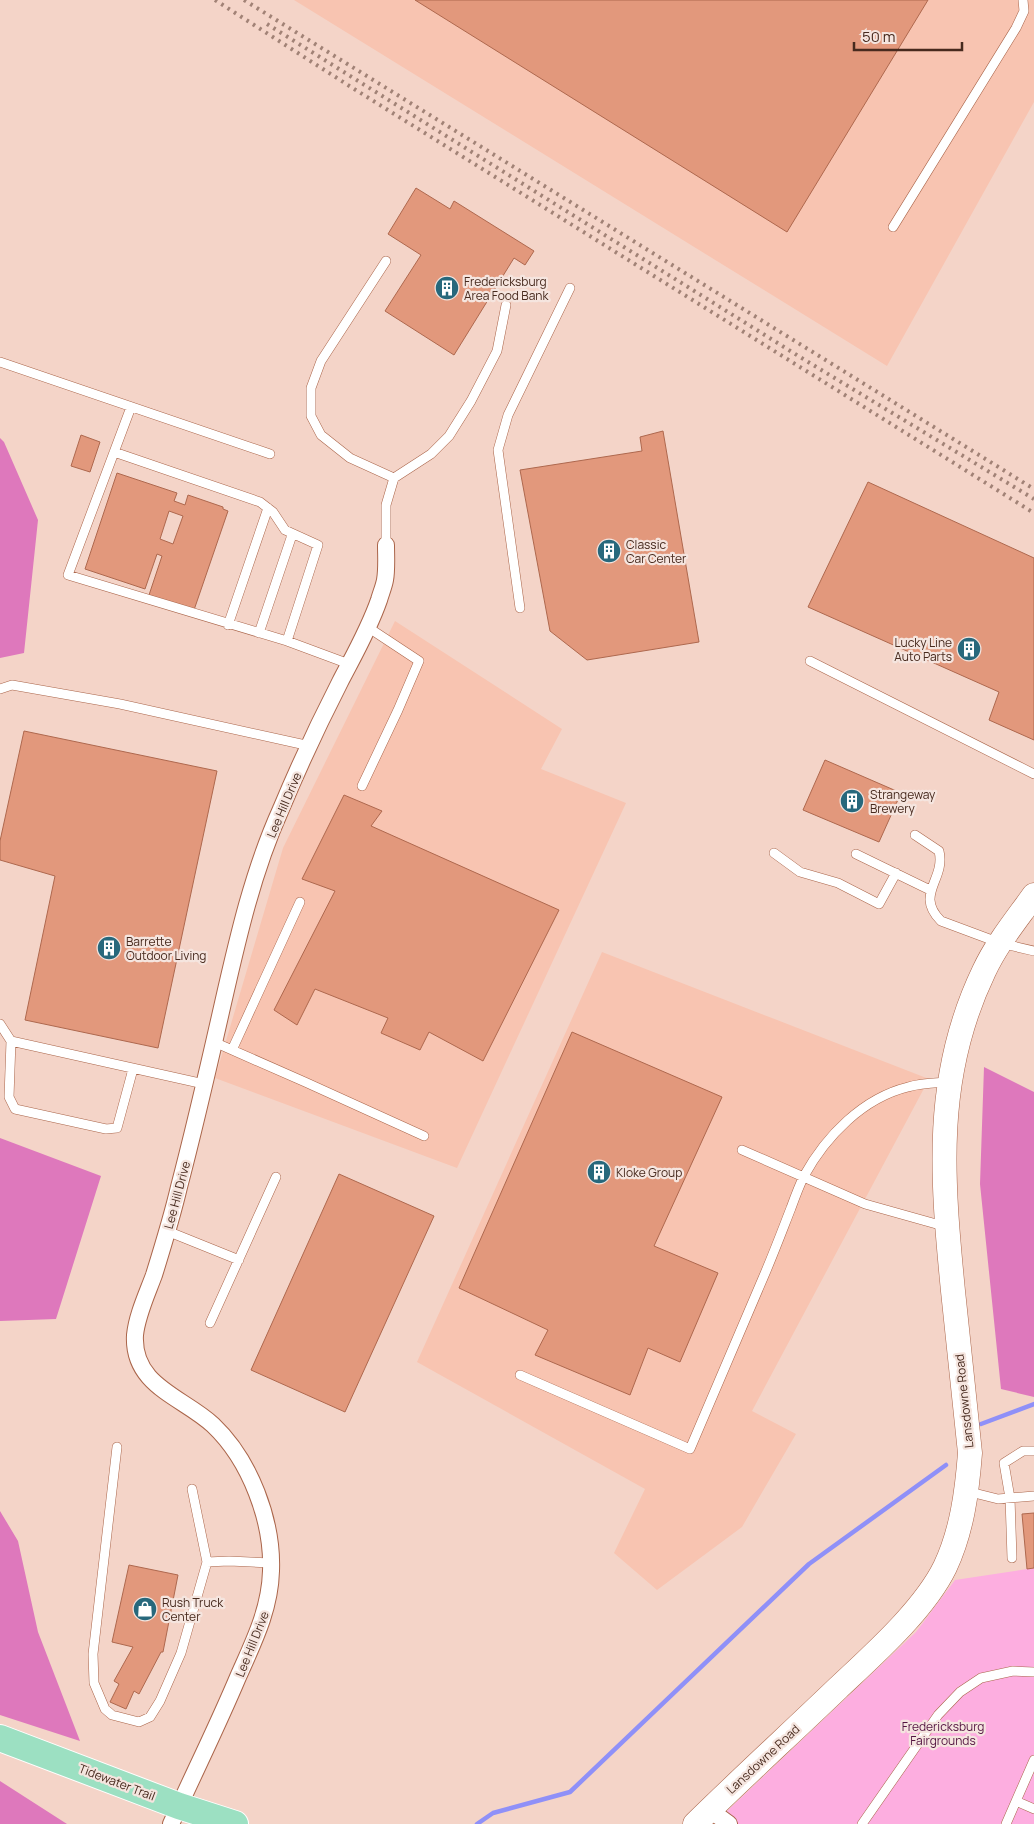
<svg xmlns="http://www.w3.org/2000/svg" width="1034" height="1824" viewBox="0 0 1034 1824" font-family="Manrope,sans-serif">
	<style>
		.built { fill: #f8c4b1 }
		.green { fill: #fdaee0 }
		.forest { fill: #de78bc }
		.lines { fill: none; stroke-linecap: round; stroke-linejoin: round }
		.stream { stroke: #8f90f8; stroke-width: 4.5 }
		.building { fill: #e2987c; stroke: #ae684e; fill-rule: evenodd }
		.lane-casing { stroke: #aa654a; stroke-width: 10 }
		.street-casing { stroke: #aa654a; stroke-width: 18 }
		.secondary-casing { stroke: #aa654a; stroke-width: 25 }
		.primary-casing { stroke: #fff; stroke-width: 28 }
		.lane { stroke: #fff; stroke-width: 9 }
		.street { stroke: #fff; stroke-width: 16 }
		.secondary { stroke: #fff; stroke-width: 24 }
		.primary { stroke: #9ce0c2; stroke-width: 26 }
		.rail { stroke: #a18276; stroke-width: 4; stroke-dasharray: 2.5 5; stroke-linecap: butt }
		.labels { text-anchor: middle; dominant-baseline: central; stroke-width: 4.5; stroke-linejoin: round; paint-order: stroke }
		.poi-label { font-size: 12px; fill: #472a1e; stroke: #f5e5df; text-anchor: start }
		.street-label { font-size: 12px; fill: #472a1e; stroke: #f5e5df }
		.park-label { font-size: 12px; fill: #541542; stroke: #f5e5df }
	</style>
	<rect width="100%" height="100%" fill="#f4d4c8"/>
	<path class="built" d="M 294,0 L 1034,0 L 1034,102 L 887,366 Z
		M 395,621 L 562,729 L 541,769 L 626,803 L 457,1168 L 215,1078 L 283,848 Z
		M 602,952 L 929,1079 L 752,1411 L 796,1434 L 742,1527 L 657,1590 L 614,1553 L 645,1489 L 417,1362 Z"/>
	<path class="green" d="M 1034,1568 L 1034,1824 L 738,1824 L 727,1811 L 916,1632 L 955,1580 Z"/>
	<path class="forest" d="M 0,438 L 4,442 L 38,520 L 24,653 L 0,658 Z
		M 984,1067 L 1034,1092 L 1034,1397 L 1001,1389 L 980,1184 Z
		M 0,1138 L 101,1176 L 56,1319 L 0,1321 Z
		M 0,1511 L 18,1541 L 38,1632 L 80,1741 L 0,1715 Z
		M 0,1781 L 67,1824 L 0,1824 Z"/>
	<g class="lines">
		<path class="stream" d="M 981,1424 L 1034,1404
			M 477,1824 L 493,1813 L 570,1792 L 809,1564 L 946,1465"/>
	</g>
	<path class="building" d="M 415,0 L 928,0 L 787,232 Z
		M 416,188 L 450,209 L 454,201 L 534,251 L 525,265 L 514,258 L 454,355 L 385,311 L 421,255 L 388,234 Z
		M 663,431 L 699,642 L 587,660 L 550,631 L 520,470 L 642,451 L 640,437 Z
		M 81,435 L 100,442 L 90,472 L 71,466 Z
		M 117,473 L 177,493 L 174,501 L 185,505 L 188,495 L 223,507 L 223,509 L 228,511 L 194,610 L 149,595 L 162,556 L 157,554 L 145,589 L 85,569 ZM 169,511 L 183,516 L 173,544 L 160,539 Z
		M 868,482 L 1034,558 L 1034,740 L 989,720 L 999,692 L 808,607 Z
		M 24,731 L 217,771 L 158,1048 L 25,1020 L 55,876 L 0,860 L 0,841 Z
		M 825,760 L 901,793 L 879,842 L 803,810 Z
		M 344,795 L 382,811 L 371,826 L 559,910 L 483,1061 L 429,1032 L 420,1050 L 381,1033 L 388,1018 L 315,989 L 297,1025 L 274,1010 L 335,891 L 302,879 Z
		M 572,1032 L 722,1097 L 654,1246 L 718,1273 L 680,1362 L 648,1348 L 630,1395 L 535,1355 L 548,1330 L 459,1288 Z
		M 339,1174 L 434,1216 L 345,1412 L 251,1370 Z
		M 1034,1513 L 1034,1568 L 1027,1569 L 1022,1514 Z
		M 129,1565 L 178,1575 L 163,1652 L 161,1652 L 139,1694 L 134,1691 L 126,1709 L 110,1702 L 119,1684 L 114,1681 L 133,1647 L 112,1642 Z"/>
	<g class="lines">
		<g class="lane-casing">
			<path id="lane" d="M 893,227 L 1016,28 L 1024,11 L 1023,0
				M 0,362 L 270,454
				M 131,407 L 68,575 L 287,641 L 349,664
				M 114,452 L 260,502 L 273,512 L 285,530 L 318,545 L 287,641
				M 394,478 L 431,454 L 449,436 L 471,401 L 497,351 L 506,305
				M 386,545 L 386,505 L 394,478 L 350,458 L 321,435 L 311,416 L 311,388 L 321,361 L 386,261
				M 520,608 L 498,450 L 508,415 L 570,288
				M 228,625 L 268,508
				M 259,633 L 292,535
				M 810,661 L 1034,774
				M 0,689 L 12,685 L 120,704 L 310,746
				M 362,786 L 398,710 L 419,661 L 369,628
				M 915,835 L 939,851 C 946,880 914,894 941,921 L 1000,943 L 1034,951
				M 774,853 L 800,872 L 838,883 L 879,904 L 896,873
				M 856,854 L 930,890
				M 0,1024 L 11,1041 L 204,1084
				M 11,1041 L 9,1097 L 15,1109 L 106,1129 L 117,1128 L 133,1069
				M 214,1042 L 305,1082 L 424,1136
				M 232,1050 L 300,902
				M 742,1150 L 865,1204 L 947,1227
				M 167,1231 L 239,1260
				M 210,1323 L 276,1177
				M 520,1375 L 690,1449 C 714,1392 739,1335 763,1278 C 773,1255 782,1231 791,1208 C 795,1197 799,1186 804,1176 C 826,1136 863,1098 908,1087 C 921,1083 935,1083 949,1082
				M 117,1447 L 93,1654 L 94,1683 L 105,1709 L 112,1715 L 139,1722 L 150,1717 L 160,1701 L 181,1653 L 207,1562 L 229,1561 L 271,1563
				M 192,1489 L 207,1562
				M 966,1491 L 998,1499 L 1034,1496
				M 1012,1558 L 1010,1498 L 1004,1463 L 1023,1451 L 1034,1451
				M 1016,1801 L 1034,1809
				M 862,1824 L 938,1715 L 960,1692 L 981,1678 L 1013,1671 L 1034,1672
				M 1006,1824 L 1034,1760"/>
		</g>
		<g class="street-casing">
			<path id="street" d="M 710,1810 L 729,1824
				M 171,1824 C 193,1775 217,1727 238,1677 C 253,1643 270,1610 271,1571 C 273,1521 250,1460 213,1425 C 183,1397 132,1386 135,1335 C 137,1315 147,1294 154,1275 C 163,1246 172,1217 179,1187 C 195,1126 209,1065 223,1003 C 238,937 253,871 281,809 C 299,766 319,723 340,682 C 354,655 369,629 379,600 C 381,593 384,586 385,580 C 387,569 386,556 386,545"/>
		</g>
		<g class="secondary-casing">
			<path id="secondary" d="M 695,1824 C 742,1778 790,1734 838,1688 C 873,1655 924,1610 945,1567 C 962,1531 967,1492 970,1453 C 964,1399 959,1345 953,1291 C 942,1178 933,1077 984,971 C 997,943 1017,919 1034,895"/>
		</g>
		<g class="primary-casing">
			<path id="primary" d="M 0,1738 L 179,1806 L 235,1824"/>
		</g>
		<use href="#lane" class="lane"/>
		<use href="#street" class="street"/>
		<use href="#secondary" class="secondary"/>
		<use href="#primary" class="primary"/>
		<path class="rail" d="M 215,0 L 351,87 L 1034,513
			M 244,0 L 1034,489
			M 267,24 L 800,357 L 1034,499"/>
	</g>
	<defs>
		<g id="building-disc" transform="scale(1.25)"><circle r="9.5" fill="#27687c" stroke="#f5e5df"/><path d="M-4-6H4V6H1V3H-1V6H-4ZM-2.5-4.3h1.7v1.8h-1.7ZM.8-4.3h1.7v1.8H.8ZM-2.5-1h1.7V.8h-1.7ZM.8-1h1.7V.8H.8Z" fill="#fff"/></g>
		<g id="shop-disc" transform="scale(1.25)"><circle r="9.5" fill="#27687c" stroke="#f5e5df"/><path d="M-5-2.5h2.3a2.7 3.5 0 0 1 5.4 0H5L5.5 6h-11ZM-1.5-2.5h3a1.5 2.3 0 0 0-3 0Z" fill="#fff"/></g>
	</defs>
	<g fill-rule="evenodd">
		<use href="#building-disc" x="447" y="288"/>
		<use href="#building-disc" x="609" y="551"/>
		<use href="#building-disc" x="969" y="649"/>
		<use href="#building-disc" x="852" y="801"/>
		<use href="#building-disc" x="109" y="948"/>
		<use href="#building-disc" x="599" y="1172"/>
		<use href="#shop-disc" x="145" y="1609"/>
	</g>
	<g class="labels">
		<g class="poi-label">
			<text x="464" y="281">Fredericksburg<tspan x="464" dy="14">Area Food Bank</tspan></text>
			<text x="626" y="544">Classic<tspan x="626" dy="14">Car Center</tspan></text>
			<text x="952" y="642" text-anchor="end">Lucky Line<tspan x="952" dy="14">Auto Parts</tspan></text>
			<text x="870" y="794">Strangeway<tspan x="870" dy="14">Brewery</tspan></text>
			<text x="126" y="941">Barrette<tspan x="126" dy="14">Outdoor Living</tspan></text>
			<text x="616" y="1172">Kloke Group</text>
			<text x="162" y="1602">Rush Truck<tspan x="162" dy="14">Center</tspan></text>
		</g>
		<g class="street-label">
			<text transform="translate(284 805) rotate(-67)">Lee Hill Drive</text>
			<text transform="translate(177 1195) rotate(-75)">Lee Hill Drive</text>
			<text transform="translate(964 1401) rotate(-96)">Lansdowne Road</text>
			<text transform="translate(252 1644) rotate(-68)">Lee Hill Drive</text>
			<text transform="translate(763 1759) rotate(-43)">Lansdowne Road</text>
			<text transform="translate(117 1782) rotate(21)">Tidewater Trail</text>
		</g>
		<g class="park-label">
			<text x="943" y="1726">Fredericksburg<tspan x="943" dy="14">Fairgrounds</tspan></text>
		</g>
	</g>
	<path d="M854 42v8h108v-8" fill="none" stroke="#472a1e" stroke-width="2.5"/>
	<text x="862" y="42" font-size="15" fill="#472a1e" stroke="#f5e5df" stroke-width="4" paint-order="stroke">50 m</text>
</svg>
